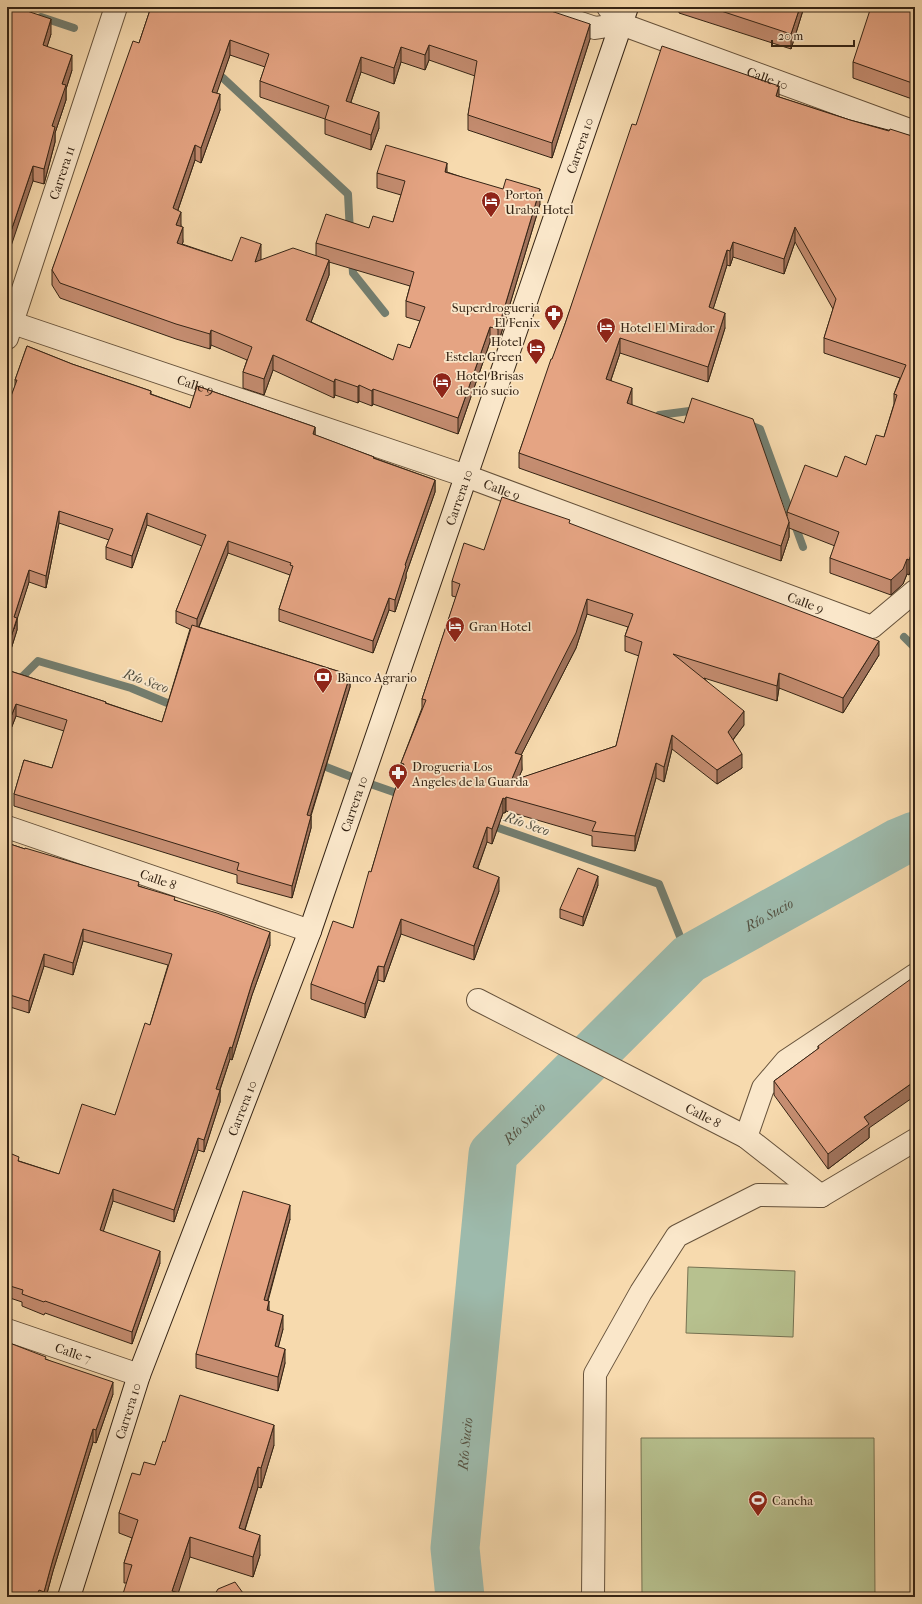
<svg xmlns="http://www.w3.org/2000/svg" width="922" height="1604" viewBox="0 0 922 1604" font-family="'IM FELL French Canon',serif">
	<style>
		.pitch { fill: #b7c18f; stroke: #767252 }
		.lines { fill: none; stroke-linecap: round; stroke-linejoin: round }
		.stream { stroke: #737e70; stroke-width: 8 }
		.river { stroke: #9dbaac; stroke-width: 49 }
		.street-casing { stroke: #66523b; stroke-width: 24 }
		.secondary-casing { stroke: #352415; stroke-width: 24 }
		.street { stroke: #fae7ca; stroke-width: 22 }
		.secondary { stroke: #fae7ca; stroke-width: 22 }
		.wall { fill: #c58d71; stroke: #352415; fill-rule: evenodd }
		.shaded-wall { fill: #a0735c; stroke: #352415 }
		.building { fill: #e5a483; stroke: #352415; fill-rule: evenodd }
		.labels { text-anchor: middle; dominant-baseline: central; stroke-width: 3.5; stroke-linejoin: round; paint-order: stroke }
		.street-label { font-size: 13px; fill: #352415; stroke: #fae7ca }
		.poi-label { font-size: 13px; fill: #352415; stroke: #fae7ca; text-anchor: start }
		.water-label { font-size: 14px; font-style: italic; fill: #545142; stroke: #fae7ca }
	</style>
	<rect width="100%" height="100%" fill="#f7daae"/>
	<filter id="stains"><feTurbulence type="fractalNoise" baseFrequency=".005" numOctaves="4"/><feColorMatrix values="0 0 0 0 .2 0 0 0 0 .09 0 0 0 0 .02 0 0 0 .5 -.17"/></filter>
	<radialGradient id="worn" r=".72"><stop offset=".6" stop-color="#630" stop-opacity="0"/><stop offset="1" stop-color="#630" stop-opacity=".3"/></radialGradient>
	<path class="pitch" d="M 688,1267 L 795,1271 L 793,1337 L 686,1333 Z
		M 641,1438 L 874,1438 L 875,1597 L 642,1597 Z"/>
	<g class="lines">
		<path class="stream" d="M 41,17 L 74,28
			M 223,78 L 348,194 L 350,233
			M 352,258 L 353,273 L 385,313
			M 653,421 L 659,415 L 697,410
			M 747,424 L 760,429 L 803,547
			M 904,637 L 915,648
			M 7,692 L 38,661 L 131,688 L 177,707
			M 316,763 L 362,781 L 405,796
			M 487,824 L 659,884 L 689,959"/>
		<path class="river" id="s1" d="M 460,1597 L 455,1548 L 493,1154 L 689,959 L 898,843 L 915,836"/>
		<g class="street-casing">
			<g id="street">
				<path id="s2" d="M 533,7 L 595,28 L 621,24 L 915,132"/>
				<path d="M 608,7 L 621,24"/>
				<path id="s3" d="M 7,321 L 466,476 L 872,627 L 915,591"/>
				<path id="s4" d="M 7,338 L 116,7"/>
				<path id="s5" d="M 7,827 L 310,931"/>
				<path id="s6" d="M 478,1000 L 746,1137 L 821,1196"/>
				<path d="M 746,1137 L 763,1088 L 786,1061 L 915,975"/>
				<path d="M 821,1196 L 915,1140"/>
				<path id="s7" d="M 7,1330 L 139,1375"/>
				<path d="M 593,1597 L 595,1374 L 641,1292 L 677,1236 L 758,1195 L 821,1196"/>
			</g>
		</g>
		<g class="secondary-casing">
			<g id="secondary">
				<path id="s8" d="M 69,1597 L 139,1375 L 310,931 L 627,7"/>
			</g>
		</g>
		<use href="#street" class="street"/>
		<use href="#secondary" class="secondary"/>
	</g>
	<path class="wall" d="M 7,7 L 51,34 L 47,46 L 72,70 L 66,89 L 66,100 L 55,133 L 55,142 L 44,184 L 33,181 Z
		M 151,7 L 590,39 L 552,158 L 468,130 L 468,115 L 475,76 L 429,60 L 425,70 L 401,62 L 394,84 L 361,72 L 351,102 L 379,128 L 371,150 L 325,134 L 325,119 L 260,97 L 260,81 L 265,67 L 230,55 L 216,93 L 220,110 L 201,163 L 195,160 L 178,210 L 181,226 L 183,242 L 182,244 L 232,261 L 261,259 L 261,260 L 316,256 L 316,243 L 369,228 L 393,222 L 401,195 L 377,188 L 377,173 L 447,172 L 540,204 L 498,344 L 490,342 L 458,434 L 373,404 L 372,406 L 359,401 L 358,403 L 335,395 L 334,398 L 273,370 L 264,395 L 243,388 L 243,372 L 247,360 L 211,345 L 210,349 L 176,339 L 60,298 L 52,285 L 52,270 L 139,43 ZM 329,262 L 410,286 L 406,301 L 406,317 L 420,321 L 410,348 L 393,360 L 311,322 L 329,275 Z
		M 679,7 L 804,7 L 791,49 L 679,13 Z
		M 915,7 L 915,100 L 853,78 L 853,62 Z
		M 779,97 L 850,120 L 915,137 L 915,559 L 909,575 L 907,574 L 903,584 L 891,595 L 830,573 L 830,558 L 835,546 L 789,528 L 789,537 L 781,561 L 519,468 L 519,453 L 636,125 ZM 795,242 L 833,309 L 824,338 L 824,353 L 900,378 L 894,394 L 894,404 L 884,437 L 866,465 L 837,477 L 787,512 L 787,516 L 632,405 L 632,404 L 611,380 L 620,353 L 708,382 L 725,328 L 713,309 L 727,265 L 730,266 L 733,257 L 784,274 Z
		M 27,346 L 72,364 L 151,391 L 151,394 L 190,408 L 197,386 L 315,427 L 315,435 L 374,457 L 374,458 L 435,480 L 435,492 L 406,574 L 406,578 L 395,612 L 389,610 L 373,653 L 279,621 L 279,609 L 290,575 L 228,553 L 199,627 L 350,675 L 350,687 L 311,816 L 311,828 L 292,898 L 237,883 L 237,875 L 14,806 L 14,794 L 24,760 L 52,768 L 64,731 L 16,716 L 7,739 L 7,670 L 106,702 L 106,703 L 162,722 L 190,629 L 176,623 L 176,611 L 202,546 L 147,525 L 132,568 L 106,559 L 106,547 L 109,540 L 59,523 L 46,588 L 29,582 L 17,618 L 17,630 L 7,662 L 7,407 L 15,386 L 15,380 Z
		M 570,524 L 879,655 L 843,713 L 779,688 L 777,701 L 704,678 L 744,725 L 733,740 L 742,768 L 717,784 L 672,749 L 664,782 L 656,778 L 635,851 L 592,846 L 592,836 L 506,811 L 505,813 L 503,813 L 492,844 L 487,842 L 478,868 L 499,891 L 474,960 L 401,934 L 384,982 L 378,980 L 365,1018 L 311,999 L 311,984 L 353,928 L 371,872 L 401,771 L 401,763 L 422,708 L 422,699 L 456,597 L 452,596 L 452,581 L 484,550 ZM 587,614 L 628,627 L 625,636 L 625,651 L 639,656 L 616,746 L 518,779 L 522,770 L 521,755 L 576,648 Z
		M 7,843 L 25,849 L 139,886 L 175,900 L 270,945 L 252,995 L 232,1060 L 230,1059 L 220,1090 L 220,1102 L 204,1152 L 198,1150 L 174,1222 L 113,1201 L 103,1231 L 160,1263 L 132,1344 L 45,1313 L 44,1315 L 22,1306 L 22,1302 L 7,1297 L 7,1152 L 19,1161 L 59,1174 L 115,1115 L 150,1025 L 168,965 L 83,941 L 73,975 L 44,966 L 29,1013 L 7,1006 Z
		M 598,885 L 583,926 L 560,918 L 560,909 Z
		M 818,1046 L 869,1128 L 869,1138 L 828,1169 L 774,1095 L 774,1081 L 818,1049 Z
		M 290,1219 L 268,1301 L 269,1311 L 283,1329 L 278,1347 L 285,1363 L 278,1391 L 196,1368 L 196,1354 Z
		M 46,1359 L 113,1394 L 96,1443 L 93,1442 L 53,1571 L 46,1597 L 7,1597 Z
		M 165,1442 L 274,1445 L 261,1488 L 258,1487 L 245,1530 L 260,1555 L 253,1577 L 190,1557 L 127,1583 L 124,1583 L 124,1563 L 132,1538 L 119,1533 L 119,1513 L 140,1475 L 155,1465 Z
		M 912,1467 L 915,1467 L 915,1521 L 913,1521 Z"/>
	<path class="shaded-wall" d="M 800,7 L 804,7 L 791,49 L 791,34 Z
		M 51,19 L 51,34 L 43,60 L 43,45 Z
		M 590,24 L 590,39 L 552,158 L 552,143 Z
		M 230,40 L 230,55 L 212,107 L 212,92 Z
		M 429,45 L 429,60 L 425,70 L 425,55 Z
		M 401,47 L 401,62 L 394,84 L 394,68 Z
		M 72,55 L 72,70 L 66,89 L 66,100 L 55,133 L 55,142 L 44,184 L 44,169 L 52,126 L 62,84 Z
		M 361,57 L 361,72 L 346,116 L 346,101 Z
		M 779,86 L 779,101 L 776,96 Z
		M 220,94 L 220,110 L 201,163 L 201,148 Z
		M 379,112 L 379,128 L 371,150 L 371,135 Z
		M 195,145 L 195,160 L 173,224 L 173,208 Z
		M 447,163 L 447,178 L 445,172 Z
		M 33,166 L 33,181 L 7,258 L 7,243 Z
		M 540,189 L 540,204 L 498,344 L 498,329 Z
		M 181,212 L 181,227 L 176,225 Z
		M 183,227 L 183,242 L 177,258 L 177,243 Z
		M 795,227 L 795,242 L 784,274 L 784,259 Z
		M 733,242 L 733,257 L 730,266 L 730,251 Z
		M 261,244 L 261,259 L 255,277 L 255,262 Z
		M 727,250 L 727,265 L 709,322 L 709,307 Z
		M 329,260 L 329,275 L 306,335 L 306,320 Z
		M 725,313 L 725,328 L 708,382 L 708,367 Z
		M 490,327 L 490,342 L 458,434 L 458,418 Z
		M 211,330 L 211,345 L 210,349 L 210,334 Z
		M 620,338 L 620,353 L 606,394 L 606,379 Z
		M 273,355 L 273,370 L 264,395 L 264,379 Z
		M 335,379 L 335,395 L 334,398 L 334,382 Z
		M 359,385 L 359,401 L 358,403 L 358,387 Z
		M 632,388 L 632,404 L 627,418 L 627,403 Z
		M 373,389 L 373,404 L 372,406 L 372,391 Z
		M 315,427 L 315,439 L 313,434 Z
		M 435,480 L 435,492 L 406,574 L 406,578 L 395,612 L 395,600 L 405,565 Z
		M 59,511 L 59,523 L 46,588 L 46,576 Z
		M 147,513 L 147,525 L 132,568 L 132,556 Z
		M 789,522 L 789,537 L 781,561 L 781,546 Z
		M 228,541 L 228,553 L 197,631 L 197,619 Z
		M 915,544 L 915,559 L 909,575 L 909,560 Z
		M 907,559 L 907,574 L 903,584 L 891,595 L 891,580 Z
		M 29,570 L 29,582 L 14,629 L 14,617 Z
		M 389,598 L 389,610 L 373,653 L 373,641 Z
		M 587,599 L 587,614 L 576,648 L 515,767 L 515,753 Z
		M 17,618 L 17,630 L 7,662 L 7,650 Z
		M 879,641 L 879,655 L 843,713 L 843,698 Z
		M 779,673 L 779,688 L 777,701 L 777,686 Z
		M 350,675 L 350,687 L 307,827 L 307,815 Z
		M 16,704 L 16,716 L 7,739 L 7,727 Z
		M 744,711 L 744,725 L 728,746 L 728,732 Z
		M 672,735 L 672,749 L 664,782 L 664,767 Z
		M 742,754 L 742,768 L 717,784 L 717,770 Z
		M 522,755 L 522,770 L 511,796 L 511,781 Z
		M 656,763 L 656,778 L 635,851 L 635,836 Z
		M 506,797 L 506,811 L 505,813 L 505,799 Z
		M 503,798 L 503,813 L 492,844 L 492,829 Z
		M 311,816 L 311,828 L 292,898 L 292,886 Z
		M 487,827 L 487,842 L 473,881 L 473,867 Z
		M 598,876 L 598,885 L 583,926 L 583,917 Z
		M 499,877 L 499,891 L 474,960 L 474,946 Z
		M 401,919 L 401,934 L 384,982 L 384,967 Z
		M 83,929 L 83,941 L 73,975 L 73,963 Z
		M 270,932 L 270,945 L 252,995 L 232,1060 L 232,1048 L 252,983 Z
		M 44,954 L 44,966 L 29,1013 L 29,1001 Z
		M 378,966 L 378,980 L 365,1018 L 365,1004 Z
		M 230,1047 L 230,1059 L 216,1101 L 216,1089 Z
		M 915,1081 L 915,1096 L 869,1128 L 869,1138 L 828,1169 L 828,1154 L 864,1117 Z
		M 220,1090 L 220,1102 L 204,1152 L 204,1140 Z
		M 198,1138 L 198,1150 L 174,1222 L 174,1210 Z
		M 113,1189 L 113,1201 L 100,1242 L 100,1230 Z
		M 290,1205 L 290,1219 L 264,1313 L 264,1300 Z
		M 160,1251 L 160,1263 L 132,1344 L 132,1332 Z
		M 269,1301 L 269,1314 L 267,1310 Z
		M 283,1315 L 283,1329 L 275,1360 L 275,1346 Z
		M 285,1349 L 285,1363 L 278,1391 L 278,1377 Z
		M 113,1382 L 113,1394 L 96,1443 L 96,1430 Z
		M 274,1425 L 274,1445 L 261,1488 L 261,1468 Z
		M 93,1429 L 93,1442 L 53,1571 L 46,1597 L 44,1597 L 44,1592 L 53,1559 Z
		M 258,1467 L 258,1487 L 239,1548 L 239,1528 Z
		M 260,1535 L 260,1555 L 253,1577 L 253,1557 Z
		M 190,1537 L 190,1557 L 177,1597 L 172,1591 Z"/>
	<path class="building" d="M 7,7 L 15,7 L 51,19 L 43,45 L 72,55 L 62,84 L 66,85 L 52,126 L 55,127 L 44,169 L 33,166 L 7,243 Z
		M 151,7 L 539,7 L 590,24 L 552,143 L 468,115 L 477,61 L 429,45 L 425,55 L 401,47 L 394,68 L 361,57 L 346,101 L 379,112 L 371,135 L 325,119 L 329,106 L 260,81 L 269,54 L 230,40 L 212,92 L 220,94 L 201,148 L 195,145 L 173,208 L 181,212 L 176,225 L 183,227 L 177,243 L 232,261 L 241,237 L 261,244 L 255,262 L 293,248 L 329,260 L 306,320 L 393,360 L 398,344 L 410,348 L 425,307 L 406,301 L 414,272 L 316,243 L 326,214 L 369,228 L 373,216 L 393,222 L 405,181 L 377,173 L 386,145 L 447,163 L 445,172 L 503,189 L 506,179 L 540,189 L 498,329 L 490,327 L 458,418 L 373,389 L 372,391 L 359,385 L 358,387 L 335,379 L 334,382 L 273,355 L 264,379 L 243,372 L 252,347 L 211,330 L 210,334 L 176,324 L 60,283 L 52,270 L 133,41 L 139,43 Z
		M 709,7 L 800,7 L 791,34 Z
		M 871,7 L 915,7 L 915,84 L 853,62 Z
		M 662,46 L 779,86 L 776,96 L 850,120 L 889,131 L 890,129 L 915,137 L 915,544 L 909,560 L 907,559 L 903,569 L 891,580 L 830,558 L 839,532 L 787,512 L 805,465 L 837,477 L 845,456 L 866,465 L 876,435 L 884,437 L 897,395 L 894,394 L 906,365 L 824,338 L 836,299 L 795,227 L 784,259 L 733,242 L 730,251 L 727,250 L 709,307 L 725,313 L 708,367 L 620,338 L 606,379 L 632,388 L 627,403 L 684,423 L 692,398 L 753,419 L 789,522 L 781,546 L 519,453 L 551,359 L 552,359 L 565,324 L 632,124 L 636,125 Z
		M 27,346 L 72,364 L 151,391 L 150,394 L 190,408 L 197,386 L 315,427 L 313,434 L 374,457 L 373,458 L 435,480 L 405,565 L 406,566 L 395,600 L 389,598 L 373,641 L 279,609 L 293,566 L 290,565 L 291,563 L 228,541 L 197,619 L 176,611 L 206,535 L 147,513 L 132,556 L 106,547 L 113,529 L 59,511 L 46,576 L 29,570 L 14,617 L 17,618 L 7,650 L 7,407 L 17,380 L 15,380 Z
		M 502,497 L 570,520 L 569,523 L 879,641 L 843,698 L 779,673 L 777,686 L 673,654 L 744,711 L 728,732 L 742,754 L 717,770 L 672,735 L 664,767 L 656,763 L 635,836 L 592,831 L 596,822 L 506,797 L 505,799 L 503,798 L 492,829 L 487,827 L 473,867 L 499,877 L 474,946 L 401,919 L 384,967 L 378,966 L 365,1004 L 311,984 L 333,921 L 353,928 L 369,871 L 371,872 L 394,793 L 404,764 L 401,763 L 426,700 L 422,699 L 460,584 L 452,581 L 464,543 L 484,550 ZM 587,599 L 633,614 L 625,636 L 642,642 L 616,746 L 511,781 L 522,755 L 515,753 L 576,633 Z
		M 192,625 L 350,675 L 307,815 L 311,816 L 292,886 L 237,870 L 239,863 L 14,794 L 24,760 L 52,768 L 67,720 L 16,704 L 7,727 L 7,670 L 106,702 L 105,703 L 162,722 Z
		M 7,843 L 25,849 L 25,848 L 139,882 L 138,886 L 175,897 L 174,900 L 217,913 L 270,932 L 252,983 L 232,1048 L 230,1047 L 216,1089 L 220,1090 L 204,1140 L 198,1138 L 174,1210 L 113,1189 L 100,1230 L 160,1251 L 132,1332 L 45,1301 L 44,1302 L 22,1294 L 23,1290 L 7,1285 L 7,1152 L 19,1157 L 18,1161 L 59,1174 L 82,1104 L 115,1115 L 145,1023 L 150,1025 L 172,954 L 83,929 L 73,963 L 44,954 L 29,1001 L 7,994 Z
		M 578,868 L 598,876 L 583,917 L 560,909 Z
		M 915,976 L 915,1081 L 864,1117 L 869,1124 L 828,1154 L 774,1081 L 819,1048 L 818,1046 Z
		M 243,1191 L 290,1205 L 264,1300 L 269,1301 L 267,1310 L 283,1315 L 275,1346 L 285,1349 L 278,1377 L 196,1354 Z
		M 7,1342 L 46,1357 L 45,1359 L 113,1382 L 96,1430 L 93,1429 L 53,1559 L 44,1592 L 39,1590 L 36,1597 L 7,1597 Z
		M 180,1395 L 274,1425 L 261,1468 L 258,1467 L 239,1528 L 260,1535 L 253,1557 L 190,1537 L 172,1591 L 193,1597 L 122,1597 L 132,1565 L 124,1563 L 138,1520 L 119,1513 L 132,1473 L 140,1475 L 144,1462 L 155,1465 L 163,1441 L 165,1442 Z
		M 912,1467 L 915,1467 L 915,1511 L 913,1511 Z
		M 235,1582 L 243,1593 L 243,1597 L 213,1597 L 218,1589 Z"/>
	<defs>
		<g id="hotel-pin" transform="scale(1)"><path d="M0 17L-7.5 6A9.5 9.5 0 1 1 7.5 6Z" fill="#8f2418" stroke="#fae7ca"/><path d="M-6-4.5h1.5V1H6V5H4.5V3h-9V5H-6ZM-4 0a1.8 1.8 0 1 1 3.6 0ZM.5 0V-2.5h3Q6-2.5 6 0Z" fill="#fff"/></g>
		<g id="pharmacy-pin" transform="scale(1)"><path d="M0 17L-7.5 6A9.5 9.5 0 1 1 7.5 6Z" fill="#8f2418" stroke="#fae7ca"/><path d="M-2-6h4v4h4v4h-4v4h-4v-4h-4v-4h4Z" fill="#fff"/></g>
		<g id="bank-pin" transform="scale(1)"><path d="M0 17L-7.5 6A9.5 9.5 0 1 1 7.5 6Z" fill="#8f2418" stroke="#fae7ca"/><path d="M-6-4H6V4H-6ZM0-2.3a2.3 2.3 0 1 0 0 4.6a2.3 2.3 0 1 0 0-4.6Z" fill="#fff"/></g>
		<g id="stadium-pin" transform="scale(1)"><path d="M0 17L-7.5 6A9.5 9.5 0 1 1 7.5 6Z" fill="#8f2418" stroke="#fae7ca"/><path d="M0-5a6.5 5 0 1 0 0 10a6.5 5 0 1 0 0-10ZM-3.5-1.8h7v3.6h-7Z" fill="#fff"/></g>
	</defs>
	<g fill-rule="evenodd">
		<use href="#hotel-pin" x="491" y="201"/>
		<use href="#pharmacy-pin" x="554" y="314"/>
		<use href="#hotel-pin" x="606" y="327"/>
		<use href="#hotel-pin" x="536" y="348"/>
		<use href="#hotel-pin" x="442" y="382"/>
		<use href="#hotel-pin" x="455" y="626"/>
		<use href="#bank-pin" x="323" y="677"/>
		<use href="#pharmacy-pin" x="398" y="773"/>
		<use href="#stadium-pin" x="758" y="1500"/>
	</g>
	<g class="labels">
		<g class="street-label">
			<text stroke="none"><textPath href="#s2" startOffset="248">Calle 10</textPath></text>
			<text stroke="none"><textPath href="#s8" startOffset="1539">Carrera 10</textPath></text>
			<text stroke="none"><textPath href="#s4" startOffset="174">Carrera 11</textPath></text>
			<text stroke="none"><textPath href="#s3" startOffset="199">Calle 9</textPath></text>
			<text stroke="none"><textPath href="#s3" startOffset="523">Calle 9</textPath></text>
			<text stroke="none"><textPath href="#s8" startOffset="1167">Carrera 10</textPath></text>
			<text stroke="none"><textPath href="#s3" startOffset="847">Calle 9</textPath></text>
			<text stroke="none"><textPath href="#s8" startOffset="843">Carrera 10</textPath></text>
			<text stroke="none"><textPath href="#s5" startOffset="160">Calle 8</textPath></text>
			<text stroke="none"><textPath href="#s8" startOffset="519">Carrera 10</textPath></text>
			<text stroke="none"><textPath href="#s6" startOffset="253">Calle 8</textPath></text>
			<text stroke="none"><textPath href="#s7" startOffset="70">Calle 7</textPath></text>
			<text stroke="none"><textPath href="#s8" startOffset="195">Carrera 10</textPath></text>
		</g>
		<g class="poi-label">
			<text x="505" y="194">Porton<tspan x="505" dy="15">Uraba Hotel</tspan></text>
			<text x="540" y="307" text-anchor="end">Superdrogueria<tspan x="540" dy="15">El Fenix</tspan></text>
			<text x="620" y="327">Hotel El Mirador</text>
			<text x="522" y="341" text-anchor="end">Hotel<tspan x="522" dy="15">Estelar Green</tspan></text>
			<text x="456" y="375">Hotel Brisas<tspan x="456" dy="15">de rio sucio</tspan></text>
			<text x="469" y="626">Gran Hotel</text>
			<text x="337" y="677">Banco Agrario</text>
			<text x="412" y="766">Drogueria Los<tspan x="412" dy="15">Angeles de la Guarda</tspan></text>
			<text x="772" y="1500">Cancha</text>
		</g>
		<g class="water-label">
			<text transform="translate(146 681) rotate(20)">Río Seco</text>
			<text transform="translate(527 824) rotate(19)">Río Seco</text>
			<text stroke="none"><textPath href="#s1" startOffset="813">Río Sucio</textPath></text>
			<text stroke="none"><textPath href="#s1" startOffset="489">Río Sucio</textPath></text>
			<text stroke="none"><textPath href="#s1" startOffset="154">Río Sucio</textPath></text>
		</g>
	</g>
	<rect width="922" height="1604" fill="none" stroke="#f7daae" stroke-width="24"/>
	<rect x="8" y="8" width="906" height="1588" fill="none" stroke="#352415" stroke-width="2"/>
	<rect x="12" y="12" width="898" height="1580" fill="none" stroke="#352415"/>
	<path d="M772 40v6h82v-6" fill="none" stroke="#352415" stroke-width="2"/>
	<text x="778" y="40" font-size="12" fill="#352415" stroke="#fae7ca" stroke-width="3" paint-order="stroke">20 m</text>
	<rect width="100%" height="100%" filter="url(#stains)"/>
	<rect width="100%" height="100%" fill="url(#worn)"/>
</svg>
